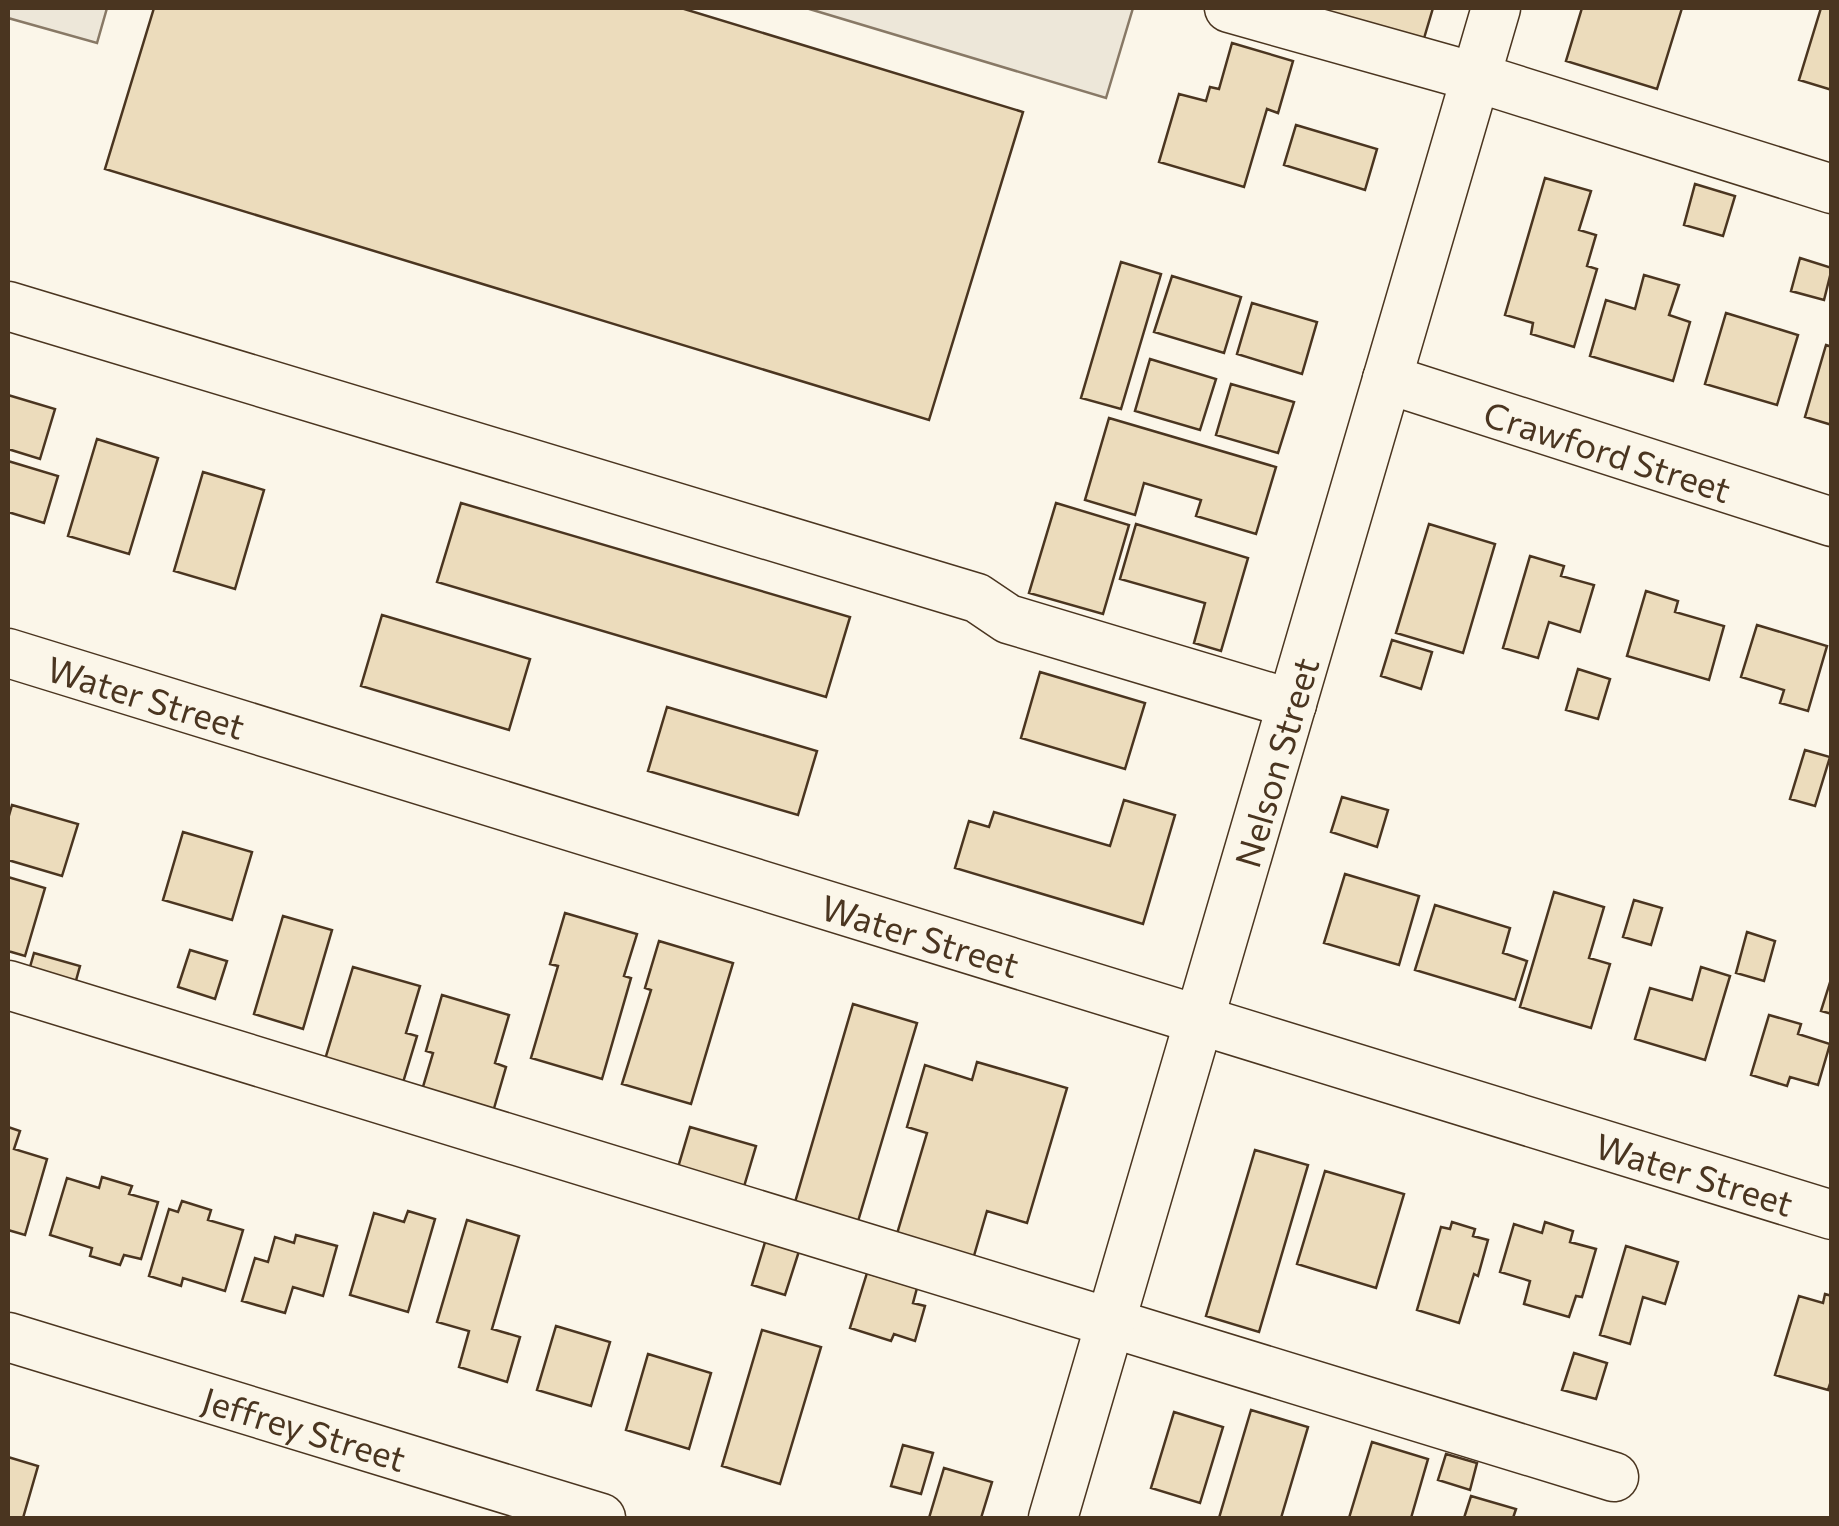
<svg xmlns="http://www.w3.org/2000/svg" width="1839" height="1526" viewBox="0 0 1839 1526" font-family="Commissioner,sans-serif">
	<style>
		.parking { fill: #ede7d9; stroke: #887966; stroke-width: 2.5 }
		.building { fill: #ecdcbc; stroke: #4a3520; stroke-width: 2.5 }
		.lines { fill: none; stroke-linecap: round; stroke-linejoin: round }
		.minor-casing { stroke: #4a3520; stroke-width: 51 }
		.minor { stroke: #fbf6e9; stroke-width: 48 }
		.labels { text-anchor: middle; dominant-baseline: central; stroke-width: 8; stroke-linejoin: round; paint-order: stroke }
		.street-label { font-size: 35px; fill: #4a3520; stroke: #fbf6e9 }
	</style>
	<rect width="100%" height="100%" fill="#fbf6e9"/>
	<path class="parking" d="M 8,8 L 107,8 L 97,43 L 8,18 Z
		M 806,8 L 1133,8 L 1106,98 Z"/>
	<path class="building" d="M 154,8 L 681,8 L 1023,112 L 929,420 L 105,169 Z
		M 1298,8 L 1433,8 L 1422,45 Z
		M 1582,8 L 1682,8 L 1657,89 L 1566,61 Z
		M 1821,8 L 1832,8 L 1832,90 L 1799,80 Z
		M 1232,43 L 1293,61 L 1278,113 L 1267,109 L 1244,187 L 1159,162 L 1179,94 L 1206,101 L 1210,87 L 1219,89 Z
		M 1296,125 L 1377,149 L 1365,190 L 1284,165 Z
		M 1545,178 L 1591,191 L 1579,230 L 1596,235 L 1587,266 L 1597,269 L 1574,347 L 1531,334 L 1533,323 L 1505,315 Z
		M 1695,184 L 1735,196 L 1723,236 L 1684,225 Z
		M 1800,258 L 1832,268 L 1824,300 L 1791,291 Z
		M 1121,262 L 1161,274 L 1121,409 L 1081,398 Z
		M 1644,275 L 1679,285 L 1669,315 L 1690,322 L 1673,381 L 1590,356 L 1606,300 L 1635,309 Z
		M 1172,276 L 1241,297 L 1224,353 L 1154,332 Z
		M 1252,303 L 1317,322 L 1302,374 L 1237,354 Z
		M 1726,313 L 1798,335 L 1777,405 L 1705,384 Z
		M 1826,345 L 1832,347 L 1832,425 L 1805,417 Z
		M 1150,359 L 1216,379 L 1200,430 L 1135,411 Z
		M 1231,384 L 1294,402 L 1278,453 L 1216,435 Z
		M 8,395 L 55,409 L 40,459 L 8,449 Z
		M 1109,418 L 1276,467 L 1256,534 L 1196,516 L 1201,500 L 1144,483 L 1135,515 L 1085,500 Z
		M 97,439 L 158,458 L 129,554 L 68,536 Z
		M 8,461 L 58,476 L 44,523 L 8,512 Z
		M 203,472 L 264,490 L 235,589 L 174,571 Z
		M 461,503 L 850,617 L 826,697 L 437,582 Z
		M 1056,503 L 1129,525 L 1103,614 L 1029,593 Z
		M 1136,524 L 1248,558 L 1221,651 L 1194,643 L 1205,603 L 1120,579 Z
		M 1429,524 L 1495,544 L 1463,653 L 1396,633 Z
		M 1530,556 L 1564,566 L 1561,576 L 1594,585 L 1580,632 L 1549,622 L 1538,658 L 1503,648 Z
		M 1646,591 L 1678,601 L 1675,612 L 1724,626 L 1709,680 L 1627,656 Z
		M 382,615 L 530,659 L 509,730 L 361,686 Z
		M 1757,625 L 1827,646 L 1808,711 L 1780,703 L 1784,690 L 1741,677 Z
		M 1392,640 L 1432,652 L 1421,689 L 1381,676 Z
		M 1578,669 L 1610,679 L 1598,719 L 1566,710 Z
		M 1040,672 L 1145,703 L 1125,769 L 1021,738 Z
		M 667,707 L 817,751 L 798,815 L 648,771 Z
		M 1805,750 L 1830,757 L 1815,806 L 1790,799 Z
		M 1342,797 L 1388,810 L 1377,847 L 1331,832 Z
		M 1124,800 L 1175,815 L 1143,924 L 955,868 L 969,821 L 989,827 L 994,812 L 1110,846 Z
		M 12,805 L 78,824 L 62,876 L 8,860 L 8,819 Z
		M 183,832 L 252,852 L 232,920 L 163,900 Z
		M 1345,874 L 1419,896 L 1399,965 L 1324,943 Z
		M 8,877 L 45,888 L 25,956 L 8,951 Z
		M 1554,892 L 1604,907 L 1589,958 L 1610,964 L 1591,1028 L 1520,1007 Z
		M 1634,900 L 1662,908 L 1651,945 L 1623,937 Z
		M 1435,905 L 1510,928 L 1503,953 L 1527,961 L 1515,1000 L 1415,970 Z
		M 565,913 L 637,934 L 624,976 L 631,978 L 602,1079 L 531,1058 L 558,966 L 550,964 Z
		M 283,916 L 332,930 L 303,1029 L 254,1014 Z
		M 1747,932 L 1775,941 L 1764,981 L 1736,973 Z
		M 659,941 L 733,963 L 691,1104 L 622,1084 L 651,990 L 645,988 Z
		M 190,950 L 227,961 L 215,999 L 178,987 Z
		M 34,953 L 80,966 L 70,1002 L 24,988 Z
		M 353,967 L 420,986 L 406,1033 L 417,1036 L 398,1099 L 320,1076 Z
		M 1701,967 L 1730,976 L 1705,1060 L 1635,1039 L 1650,988 L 1692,1000 Z
		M 1832,976 L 1832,1014 L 1821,1011 Z
		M 442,995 L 509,1015 L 495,1063 L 506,1067 L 488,1129 L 417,1107 L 433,1053 L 426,1051 Z
		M 853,1004 L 917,1023 L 856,1228 L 793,1209 Z
		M 1769,1015 L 1801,1024 L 1798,1034 L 1830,1044 L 1818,1085 L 1790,1077 L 1787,1086 L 1751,1075 Z
		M 977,1062 L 1067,1088 L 1027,1223 L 987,1211 L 971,1266 L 894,1244 L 927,1133 L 907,1127 L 925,1065 L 972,1080 Z
		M 8,1127 L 20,1131 L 14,1149 L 47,1159 L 25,1235 L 8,1230 Z
		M 690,1127 L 756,1146 L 740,1200 L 674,1181 Z
		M 1255,1150 L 1308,1165 L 1259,1332 L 1206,1316 Z
		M 1325,1171 L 1404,1194 L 1376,1288 L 1297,1264 Z
		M 102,1177 L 132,1186 L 129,1194 L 158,1202 L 141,1259 L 124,1255 L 120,1265 L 90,1256 L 92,1248 L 50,1235 L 67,1178 L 99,1188 Z
		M 182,1201 L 211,1210 L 208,1220 L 243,1230 L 225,1291 L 183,1278 L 181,1286 L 149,1276 L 169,1209 L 178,1212 Z
		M 408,1211 L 435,1219 L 408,1312 L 350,1295 L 374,1213 L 404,1222 Z
		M 467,1220 L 519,1236 L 492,1329 L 520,1337 L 507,1382 L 459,1367 L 469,1331 L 437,1322 Z
		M 1452,1222 L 1475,1229 L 1473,1236 L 1488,1240 L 1478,1276 L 1474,1274 L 1459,1323 L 1417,1310 L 1441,1227 L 1450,1229 Z
		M 1545,1222 L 1573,1231 L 1570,1242 L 1596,1249 L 1582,1297 L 1576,1296 L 1569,1317 L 1524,1304 L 1530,1281 L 1500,1272 L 1514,1224 L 1542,1233 Z
		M 296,1235 L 337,1246 L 323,1296 L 293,1287 L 285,1313 L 242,1301 L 255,1258 L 268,1262 L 275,1237 L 294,1243 Z
		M 766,1239 L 800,1248 L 785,1295 L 752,1285 Z
		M 1626,1246 L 1678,1262 L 1665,1304 L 1643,1297 L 1630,1344 L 1600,1335 Z
		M 867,1273 L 917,1288 L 913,1303 L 925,1306 L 915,1341 L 894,1334 L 891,1341 L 850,1328 Z
		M 1825,1294 L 1832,1296 L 1832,1378 L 1828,1390 L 1775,1375 L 1799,1296 L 1823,1303 Z
		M 556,1326 L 610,1342 L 591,1406 L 537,1390 Z
		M 762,1330 L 821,1347 L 780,1484 L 722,1466 Z
		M 1574,1353 L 1607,1363 L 1596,1399 L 1562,1390 Z
		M 648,1354 L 711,1373 L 689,1449 L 626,1430 Z
		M 1251,1410 L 1308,1427 L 1281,1518 L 1219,1518 Z
		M 1174,1412 L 1223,1427 L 1200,1503 L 1151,1488 Z
		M 1372,1442 L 1428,1459 L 1411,1518 L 1349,1518 Z
		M 903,1445 L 933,1453 L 921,1494 L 891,1486 Z
		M 1446,1454 L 1477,1463 L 1470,1490 L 1438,1480 Z
		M 8,1457 L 38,1466 L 23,1518 L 8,1518 Z
		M 944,1468 L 992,1482 L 981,1518 L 929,1518 Z
		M 1471,1496 L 1516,1509 L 1513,1518 L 1464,1518 Z"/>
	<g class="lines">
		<g class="minor-casing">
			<g id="minor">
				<path d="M 1229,8 L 1475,77 L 1832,189"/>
				<path d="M 8,306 L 977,598 L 1008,619 L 1292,704"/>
				<path id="s1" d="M 1387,379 L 1832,522"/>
				<path id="s2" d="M 8,653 L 1832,1215"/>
				<path d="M 8,985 L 1614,1477"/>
				<path id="s3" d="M 8,1337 L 601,1518"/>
				<path id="s4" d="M 1053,1518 L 1496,8"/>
			</g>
		</g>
		<use href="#minor" class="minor"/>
	</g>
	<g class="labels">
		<g class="street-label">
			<text stroke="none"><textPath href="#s1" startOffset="232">Crawford Street</textPath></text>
			<text stroke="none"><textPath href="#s2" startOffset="145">Water Street</textPath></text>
			<text stroke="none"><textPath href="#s4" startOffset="788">Nelson Street</textPath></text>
			<text stroke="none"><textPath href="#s2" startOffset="955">Water Street</textPath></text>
			<text stroke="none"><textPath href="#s2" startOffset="1765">Water Street</textPath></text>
			<text stroke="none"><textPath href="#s3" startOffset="310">Jeffrey Street</textPath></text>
		</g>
	</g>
	<rect width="1839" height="1526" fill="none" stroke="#4a3520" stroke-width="20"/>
</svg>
